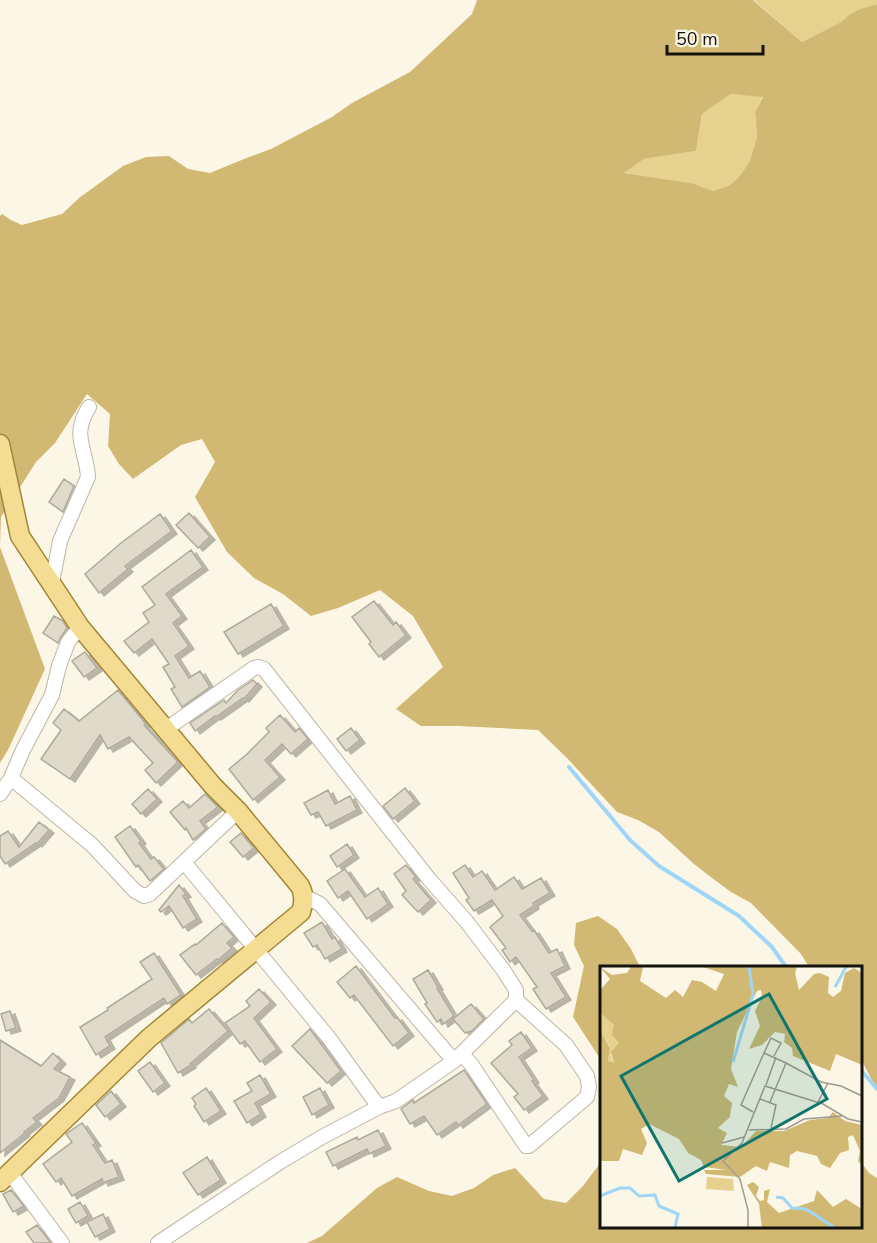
<svg xmlns="http://www.w3.org/2000/svg" width="877" height="1243" viewBox="0 0 877 1243" font-family="'Nunito Sans',sans-serif">
	<style>
		.green { fill: #e7d18f }
		.forest { fill: #d1b974; fill-rule: evenodd }
		.lines { fill: none; stroke-linecap: round; stroke-linejoin: round }
		.stream { stroke: #9fd6f8; stroke-width: 4 }
		.building { fill: #e0daca; stroke: #afa99a; stroke-width: 1.5; filter: url(#shadow) }
		.minor-casing { stroke: #bbb6a6; stroke-width: 16 }
		.major-casing { stroke: #a18735; stroke-width: 21 }
		.minor { stroke: #fff; stroke-width: 14 }
		.major { stroke: #f4dd93; stroke-width: 18 }
		.inset-river { fill: none; stroke: #9fd6f8; stroke-width: 3 }
		.inset-road { fill: none; stroke: #9f9b8f; stroke-width: 1.5 }
		.view { fill: #0f766e; fill-opacity: 0.15; stroke: #0f766e; stroke-width: 3 }
		.inset-edge { fill: none; stroke: #15130d; stroke-width: 3 }
	</style>
	<defs>
		<filter id="shadow"><feDropShadow dx="5" dy="3" stdDeviation="0" flood-color="#0004"/></filter>
	</defs>
	<rect width="100%" height="100%" fill="#fbf6e5"/>
	<path class="green" d="M 754,0 L 877,0 L 877,4 L 860,9 L 850,14 L 841,22 L 802,42 Z
		M 731,94 L 763,96 L 755,112 L 757,137 L 750,160 L 744,170 L 737,179 L 728,186 L 713,191 L 692,183 L 624,173 L 644,159 L 696,151 L 702,114 Z"/>
	<path class="forest" d="M 477,0 L 753,0 L 802,42 L 841,22 L 850,14 L 860,9 L 877,4 L 877,1090 L 861,1059 L 860,967 L 809,967 L 801,954 L 751,903 L 731,892 L 712,878 L 694,864 L 659,832 L 638,820 L 617,812 L 567,758 L 538,730 L 458,726 L 421,726 L 396,709 L 443,667 L 413,616 L 380,590 L 338,608 L 311,616 L 283,594 L 254,578 L 227,552 L 195,497 L 215,462 L 202,439 L 181,445 L 133,479 L 119,464 L 108,446 L 110,414 L 87,394 L 55,443 L 36,462 L 1,517 L 0,545 L 0,216 L 2,214 L 11,220 L 22,225 L 62,214 L 79,198 L 123,166 L 146,157 L 169,156 L 188,169 L 210,173 L 249,157 L 271,149 L 332,117 L 352,103 L 410,72 L 472,14 ZM 731,94 L 763,97 L 755,112 L 757,137 L 750,160 L 744,170 L 737,179 L 728,186 L 713,191 L 692,183 L 624,173 L 644,159 L 696,151 L 702,114 Z
		M 0,547 L 45,669 L 8,750 L 0,763 Z
		M 598,916 L 617,929 L 631,949 L 640,967 L 601,967 L 601,1068 L 599,1057 L 573,1017 L 584,966 L 574,945 L 576,923 Z
		M 601,1162 L 601,1226 L 860,1226 L 861,1162 L 869,1173 L 877,1178 L 877,1243 L 307,1243 L 322,1236 L 377,1188 L 397,1177 L 429,1191 L 452,1196 L 474,1188 L 493,1175 L 515,1168 L 544,1199 L 566,1203 L 583,1186 Z"/>
	<g class="lines">
		<path class="stream" d="M 569,767 L 630,840 L 659,866 L 739,916 L 772,947 L 786,967
			M 860,1069 L 877,1089"/>
	</g>
	<path class="building" d="M 64,479 L 74,486 L 63,512 L 49,502 Z
		M 189,513 L 210,537 L 198,548 L 176,525 Z
		M 160,514 L 172,531 L 125,566 L 128,569 L 99,593 L 85,574 L 121,543 Z
		M 191,550 L 203,567 L 166,594 L 182,616 L 173,623 L 189,646 L 175,656 L 189,678 L 200,671 L 210,687 L 182,707 L 171,689 L 175,687 L 163,667 L 169,664 L 152,639 L 134,653 L 124,641 L 149,622 L 143,613 L 155,605 L 142,587 Z
		M 374,601 L 393,625 L 396,622 L 406,635 L 379,657 L 369,644 L 371,642 L 352,617 Z
		M 271,604 L 284,626 L 238,654 L 224,632 Z
		M 54,616 L 63,621 L 67,628 L 61,637 L 58,643 L 43,633 Z
		M 85,652 L 97,668 L 84,677 L 72,661 Z
		M 253,680 L 257,684 L 244,699 L 243,698 L 216,717 L 215,716 L 195,731 L 190,723 L 224,700 L 226,703 L 238,690 Z
		M 118,690 L 146,724 L 144,725 L 178,762 L 156,783 L 145,770 L 153,763 L 129,737 L 108,749 L 100,735 L 70,779 L 41,759 L 61,730 L 53,723 L 64,709 L 79,721 Z
		M 280,715 L 295,732 L 299,728 L 308,739 L 291,754 L 282,744 L 265,760 L 280,777 L 253,800 L 229,769 L 246,755 L 269,732 L 266,728 Z
		M 351,728 L 360,740 L 346,751 L 337,739 Z
		M 405,788 L 415,801 L 393,819 L 383,806 Z
		M 148,789 L 157,799 L 141,814 L 132,804 Z
		M 328,790 L 335,804 L 350,796 L 357,810 L 326,826 L 318,812 L 311,815 L 304,803 Z
		M 205,794 L 218,807 L 200,821 L 206,829 L 193,840 L 186,828 L 185,830 L 170,812 L 183,801 L 189,808 Z
		M 39,822 L 49,830 L 37,844 L 36,843 L 5,864 L 0,856 L 0,836 L 8,831 L 19,847 Z
		M 130,826 L 141,841 L 139,843 L 151,859 L 154,857 L 164,869 L 150,881 L 138,865 L 136,867 L 115,837 Z
		M 241,833 L 254,848 L 243,857 L 230,842 Z
		M 347,844 L 354,855 L 337,867 L 330,856 Z
		M 406,865 L 416,877 L 413,879 L 431,900 L 418,912 L 402,895 L 406,891 L 394,874 Z
		M 465,865 L 473,877 L 482,871 L 495,890 L 514,877 L 522,889 L 541,878 L 550,893 L 533,903 L 534,906 L 520,915 L 532,931 L 534,930 L 549,953 L 557,949 L 565,966 L 551,973 L 566,997 L 546,1009 L 533,989 L 537,987 L 516,957 L 510,962 L 502,950 L 506,948 L 490,927 L 503,916 L 492,900 L 474,911 L 466,900 L 469,898 L 453,873 Z
		M 345,869 L 365,897 L 378,888 L 388,904 L 367,919 L 348,891 L 338,898 L 327,881 Z
		M 179,885 L 186,894 L 183,896 L 197,919 L 183,928 L 169,906 L 161,912 L 159,910 Z
		M 322,922 L 332,939 L 335,937 L 342,949 L 325,959 L 317,945 L 313,947 L 304,933 Z
		M 222,923 L 234,937 L 227,943 L 232,948 L 218,960 L 217,959 L 196,975 L 180,955 L 195,944 L 196,945 Z
		M 154,953 L 181,995 L 167,1004 L 164,998 L 105,1037 L 110,1046 L 96,1055 L 80,1027 L 108,1010 L 107,1008 L 152,979 L 140,962 Z
		M 356,966 L 395,1018 L 397,1017 L 409,1033 L 393,1046 L 354,995 L 350,998 L 337,982 Z
		M 428,970 L 438,987 L 437,988 L 454,1016 L 443,1024 L 441,1019 L 437,1022 L 425,1004 L 427,1003 L 413,979 Z
		M 259,989 L 271,1002 L 254,1018 L 277,1049 L 260,1062 L 245,1041 L 240,1044 L 225,1023 L 250,1006 L 246,1001 Z
		M 471,1004 L 484,1019 L 472,1031 L 465,1033 L 453,1019 Z
		M 209,1009 L 228,1031 L 190,1064 L 191,1065 L 178,1073 L 161,1043 L 189,1019 L 192,1023 Z
		M 10,1011 L 16,1028 L 6,1031 L 1,1014 Z
		M 310,1029 L 341,1071 L 327,1083 L 292,1046 Z
		M 521,1032 L 532,1048 L 519,1057 L 534,1080 L 532,1081 L 543,1096 L 524,1110 L 514,1097 L 518,1094 L 491,1063 L 512,1045 L 509,1041 Z
		M 0,1040 L 41,1066 L 53,1053 L 61,1061 L 54,1069 L 70,1077 L 59,1098 L 33,1118 L 37,1122 L 24,1132 L 25,1133 L 0,1153 Z
		M 150,1062 L 165,1083 L 153,1092 L 138,1071 Z
		M 464,1070 L 487,1104 L 458,1125 L 456,1122 L 437,1135 L 424,1116 L 410,1124 L 401,1109 L 413,1100 L 414,1103 Z
		M 260,1075 L 271,1094 L 255,1103 L 261,1114 L 247,1123 L 234,1101 L 252,1091 L 247,1083 Z
		M 206,1088 L 221,1111 L 204,1122 L 194,1106 L 196,1104 L 192,1098 Z
		M 320,1088 L 329,1105 L 312,1115 L 303,1097 Z
		M 111,1091 L 121,1104 L 105,1117 L 96,1105 Z
		M 82,1123 L 96,1143 L 93,1145 L 105,1163 L 112,1160 L 119,1177 L 103,1183 L 102,1179 L 72,1196 L 61,1178 L 56,1182 L 43,1164 L 72,1142 L 66,1134 Z
		M 378,1130 L 386,1146 L 369,1154 L 367,1149 L 333,1166 L 326,1152 L 357,1137 L 358,1140 Z
		M 207,1157 L 221,1180 L 198,1195 L 183,1173 Z
		M 11,1190 L 24,1206 L 13,1212 L 3,1194 Z
		M 80,1202 L 88,1216 L 76,1223 L 68,1209 Z
		M 103,1214 L 110,1229 L 95,1237 L 87,1222 Z
		M 37,1225 L 51,1243 L 34,1243 L 26,1232 Z"/>
	<g class="lines">
		<g class="minor-casing">
			<path id="minor" d="M 52,583 L 60,541 L 88,477 C 86,447 71,436 89,407
				M 166,729 L 254,668 L 258,667 L 264,669 L 429,879 L 466,921 L 504,971 L 516,990 L 516,1000 L 454,1061 L 396,1101 L 379,1107 L 329,1038 L 184,862
				M 11,778 L 92,845 L 135,891 L 144,896 L 150,894 L 238,811
				M 0,794 L 11,778 L 23,750 L 52,695 L 59,666 L 68,642 L 80,627
				M 304,900 L 310,899 L 320,904 L 454,1061
				M 462,1054 L 471,1064 L 526,1146 L 529,1146 L 587,1097 L 589,1087 L 587,1076 L 566,1045 L 516,1000
				M 10,1173 L 62,1243
				M 158,1243 L 280,1162 L 322,1137 L 379,1107"/>
		</g>
		<g class="major-casing">
			<path id="major" d="M 0,444 L 20,536 L 80,627 L 213,786 L 238,811 L 300,886 C 305,895 304,903 301,912 L 149,1038 L 0,1182"/>
		</g>
		<use href="#minor" class="minor"/>
		<use href="#major" class="major"/>
	</g>
	<g transform="translate(600 966)">
		<rect width="262" height="262" fill="#fbf6e5"/>
		<path d="M 0,47 L 14,59 L 19,77 L 11,89 L 14,98 L 8,95 L 10,81 L 0,64 ZM 107,211 L 133,213 L 134,225 L 106,223 Z" fill="#e7d18f"/>
		<path d="M 0,1 L 12,9 L 27,7 L 31,1 L 43,1 L 40,15 L 66,32 L 75,24 L 83,31 L 92,14 L 102,16 L 116,25 L 124,8 L 103,1 L 197,1 L 195,7 L 199,24 L 214,8 L 220,7 L 229,11 L 228,27 L 233,31 L 241,25 L 245,7 L 254,2 L 262,7 L 262,99 L 236,88 L 230,105 L 193,90 L 192,82 L 184,76 L 185,68 L 175,66 L 162,79 L 149,83 L 160,60 L 155,45 L 162,31 L 161,24 L 157,25 L 137,66 L 131,103 L 138,121 L 129,118 L 124,130 L 132,137 L 130,151 L 118,162 L 127,167 L 121,179 L 141,181 L 156,165 L 184,165 L 210,154 L 228,152 L 233,146 L 245,155 L 262,159 L 262,199 L 258,195 L 260,185 L 253,169 L 248,171 L 249,184 L 240,187 L 230,202 L 221,198 L 217,190 L 197,185 L 190,189 L 189,202 L 170,196 L 167,205 L 156,200 L 140,211 L 106,208 L 104,204 L 127,204 L 104,201 L 101,194 L 88,187 L 79,173 L 49,158 L 41,163 L 47,177 L 42,189 L 23,183 L 19,195 L 0,195 L 0,64 L 10,82 L 8,95 L 14,97 L 11,86 L 19,77 L 12,69 L 14,59 L 0,47 L 0,24 L 10,13 ZM 153,216 L 159,221 L 156,230 L 160,235 L 164,234 L 164,225 L 170,223 L 167,236 L 179,247 L 214,235 L 217,224 L 233,241 L 246,233 L 262,243 L 262,262 L 162,262 L 159,238 L 147,219 Z" fill="#d1b974"/>
		<path class="inset-river" d="M 235,21 L 246,1M 133,96 L 153,29 L 149,1M 0,230 L 20,222 L 30,222 L 39,230 L 55,229 L 59,240 L 78,248 L 75,262M 176,231 L 183,232 L 192,242 L 206,243 L 235,262"/>
		<path class="inset-road" d="M 164,87 L 171,72 L 181,77 L 174,90M 186,97 L 221,116 L 241,120 L 262,130M 166,119 L 176,91M 160,133 L 176,139 L 171,162M 218,136 L 228,117M 153,146 L 141,139 L 164,87 L 186,97 L 170,136M 149,164 L 186,163 L 204,153 L 242,150M 122,177 L 144,171M 148,262 L 148,244 L 140,213 L 123,195 L 142,177 L 165,120 L 223,138 L 248,153 L 262,156"/>
		<path class="view" d="M 169,28 L 227,133 L 79,215 L 21,110 Z"/>
		<rect width="262" height="262" class="inset-edge"/>
	</g>
	<path d="M667 45v9h96v-9" fill="none" stroke="#15130d" stroke-width="3"/>
	<text x="676" y="45" font-size="18" fill="#15130d" stroke="#fbf6e5" stroke-width="4.5" paint-order="stroke">50 m</text>
</svg>
